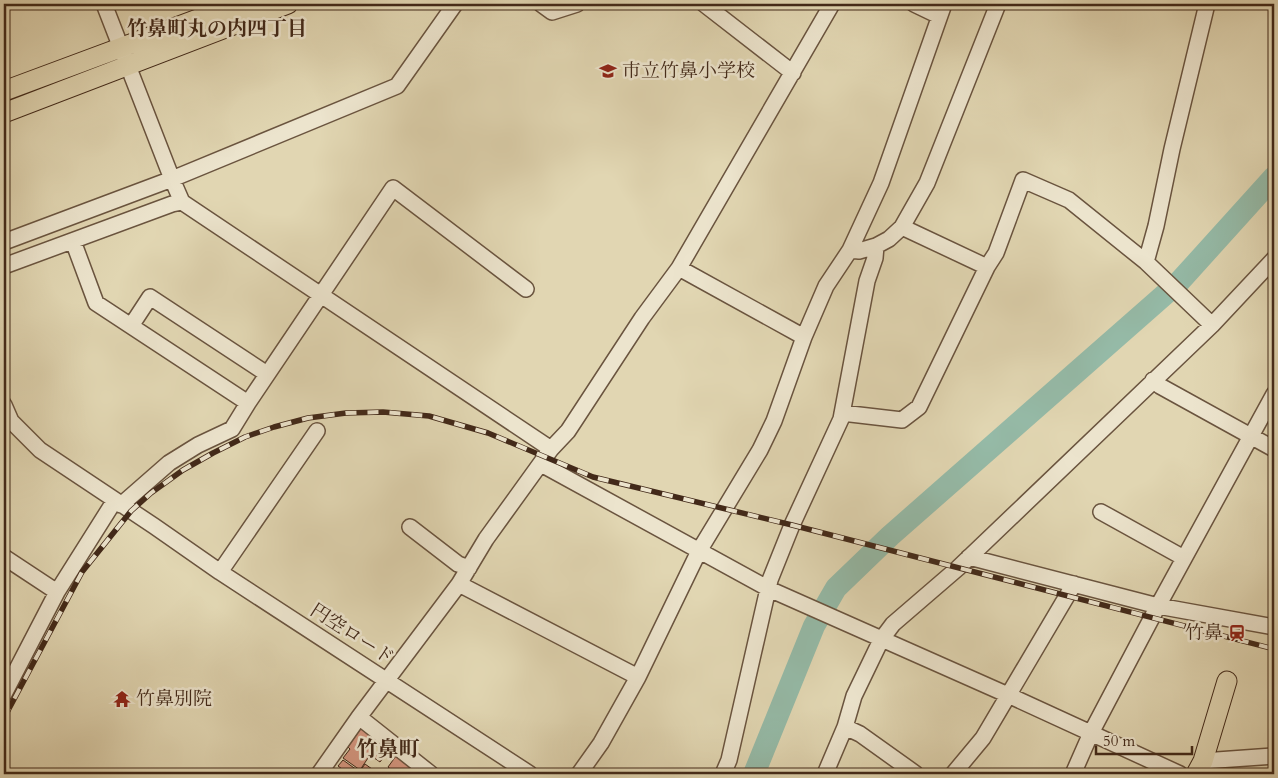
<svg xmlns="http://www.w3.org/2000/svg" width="1278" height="778" viewBox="0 0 1278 778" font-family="Cardo,'Noto Serif JP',serif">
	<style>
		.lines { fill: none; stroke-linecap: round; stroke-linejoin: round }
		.river { stroke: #95baa7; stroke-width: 22 }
		.building { fill: #d4967f; stroke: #422919 }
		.minor-casing { stroke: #6a543f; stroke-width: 18 }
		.major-casing { stroke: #422919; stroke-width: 21 }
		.minor { stroke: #ece4cd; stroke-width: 15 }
		.major { stroke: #e1d6b2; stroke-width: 19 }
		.rail-casing { stroke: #422919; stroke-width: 5.5 }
		.rail { stroke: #ece4cd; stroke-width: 4; stroke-dasharray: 11; stroke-linecap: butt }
		.labels { text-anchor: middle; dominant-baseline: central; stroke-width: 5; stroke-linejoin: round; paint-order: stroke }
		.poi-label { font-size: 19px; fill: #422919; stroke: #ece4cd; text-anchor: start }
		.street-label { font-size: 19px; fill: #422919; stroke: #ece4cd }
		.neighbourhood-label { font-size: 20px; font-weight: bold; fill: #422919; stroke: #ece4cd }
		.quarter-label { font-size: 21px; font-weight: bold; fill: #422919; stroke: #ece4cd }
	</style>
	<rect width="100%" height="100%" fill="#e1d6b2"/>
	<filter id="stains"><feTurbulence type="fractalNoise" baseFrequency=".004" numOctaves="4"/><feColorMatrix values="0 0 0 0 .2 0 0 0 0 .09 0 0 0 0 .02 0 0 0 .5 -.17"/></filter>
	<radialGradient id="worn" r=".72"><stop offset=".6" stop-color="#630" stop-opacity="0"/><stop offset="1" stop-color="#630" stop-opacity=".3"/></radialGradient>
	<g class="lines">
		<path class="river" d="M 754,774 L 814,626 L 836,588 L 890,536 L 1179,282 L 1274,177"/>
	</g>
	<path class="building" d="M 362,726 L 391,746 L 388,751 L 378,744 L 377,746 L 373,744 L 370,748 L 383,758 L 380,762 L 370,755 L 360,770 L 343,758 L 350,749 L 347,746 Z
		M 396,756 L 420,774 L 397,774 L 388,767 Z
		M 343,760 L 357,770 L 354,774 L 349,774 L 338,766 Z
		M 365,764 L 379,774 L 358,774 Z"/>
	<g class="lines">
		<g class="minor-casing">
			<path id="minor" d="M 104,4 L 172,179 L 182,202 L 551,449
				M 541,4 L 552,12 L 577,4
				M 704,4 L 793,73
				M 914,4 L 939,16
				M 902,227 L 987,267 L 996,253 L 1023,180 L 1069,200 L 1146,262 L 1212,325
				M 73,241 L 96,303 L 248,403 L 393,188 L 526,289
				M 4,242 L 172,179 L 397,86 L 455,4
				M 850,250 L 859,251 L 876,246 L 889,239 L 902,227 L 927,183 L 998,4
				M 1146,262 L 1156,226 L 1172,149 L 1207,4
				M 4,266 L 172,204 L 182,202
				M 679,268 L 804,337
				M 131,326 L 150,297 L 267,374
				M 1153,380 L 1160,386 L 1274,449
				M 4,405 L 11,421 L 40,450 L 154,526 L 220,572 L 530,774
				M 842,413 L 902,420 L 919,407 L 987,267
				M 541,464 L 769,589 L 1008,695 L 1180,774
				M 121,505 L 169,463 L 198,445 L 232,429 L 248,403
				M 1101,512 L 1184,558
				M 410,527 L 458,564 L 469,568
				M 4,557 L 57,592
				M 969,557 L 1158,606 L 1274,627
				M 220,572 L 317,431
				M 459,584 L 638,677
				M 4,694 L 57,592 L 115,500
				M 359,717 L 431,774
				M 845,727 L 860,734 L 916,774
				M 1203,761 L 1274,756
				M 319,774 L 359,717 L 459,584 L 486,539 L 551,449 L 568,431 L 642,318 L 679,268 L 832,4
				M 579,774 L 601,743 L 638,677 L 699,551 L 760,450 L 774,421 L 804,337 L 826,286 L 850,250 L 881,183 L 944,4
				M 723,774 L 729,760 L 770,580 L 792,525 L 841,419 L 867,281 L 875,258 L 876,246
				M 825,774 L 845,727 L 854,696 L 881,640 L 893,624 L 958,568 L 1212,325 L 1274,259
				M 953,774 L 983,738 L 1074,584
				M 1073,774 L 1091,733 L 1158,606 L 1274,394"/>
		</g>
		<g class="major-casing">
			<path id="major" d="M 4,91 L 238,4
				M 4,113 L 288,4
				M 1196,774 L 1203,761 L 1227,681"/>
		</g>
		<use href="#minor" class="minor"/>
		<use href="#major" class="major"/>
		<g class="rail-casing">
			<path id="rail" d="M 4,718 L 82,572 L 131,511 L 151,493 L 183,470 L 213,453 L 245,437 L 274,427 L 308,418 L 346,413 L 383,412 L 429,416 L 488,433 L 593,477 L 792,525 L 1274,649"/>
		</g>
		<use href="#rail" class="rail"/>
	</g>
	<defs>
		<g id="school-bare" transform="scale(1.35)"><path d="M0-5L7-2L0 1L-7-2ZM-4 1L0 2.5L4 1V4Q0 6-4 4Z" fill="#8f2418" stroke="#ece4cd" stroke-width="2.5" paint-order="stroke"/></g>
		<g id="station-bare" transform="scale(1.35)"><path d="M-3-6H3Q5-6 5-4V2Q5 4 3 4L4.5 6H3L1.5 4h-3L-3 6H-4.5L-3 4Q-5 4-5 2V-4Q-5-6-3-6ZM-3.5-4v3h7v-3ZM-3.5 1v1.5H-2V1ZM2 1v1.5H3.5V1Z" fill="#8f2418" stroke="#ece4cd" stroke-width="2.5" paint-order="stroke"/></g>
		<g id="temple-bare" transform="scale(1.35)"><path d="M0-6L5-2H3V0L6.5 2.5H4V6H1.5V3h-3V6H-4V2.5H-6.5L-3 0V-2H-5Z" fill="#8f2418" stroke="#ece4cd" stroke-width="2.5" paint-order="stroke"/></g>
	</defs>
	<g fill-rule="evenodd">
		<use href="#school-bare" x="608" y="71"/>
		<use href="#station-bare" x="1237" y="633"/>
		<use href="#temple-bare" x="122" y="699"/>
	</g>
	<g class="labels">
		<g class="poi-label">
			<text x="622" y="71">市立竹鼻小学校</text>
			<text x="1223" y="633" text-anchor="end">竹鼻</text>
			<text x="136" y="699">竹鼻別院</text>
		</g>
		<g class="street-label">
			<text transform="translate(352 634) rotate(33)">円空ロード</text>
		</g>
		<g class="neighbourhood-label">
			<text x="217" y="28">竹鼻町丸の内四丁目</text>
		</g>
		<g class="quarter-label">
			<text x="388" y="749">竹鼻町</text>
		</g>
	</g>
	<rect width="1278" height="778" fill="none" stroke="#e1d6b2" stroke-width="20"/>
	<rect x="5" y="5" width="1268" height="768" fill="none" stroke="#422919" stroke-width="2.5"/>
	<rect x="10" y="10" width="1258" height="758" fill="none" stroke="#422919"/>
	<path d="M1096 746v8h96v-8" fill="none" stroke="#422919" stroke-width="2.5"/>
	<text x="1103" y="746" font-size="15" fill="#422919" stroke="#ece4cd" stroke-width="4" paint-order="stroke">50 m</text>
	<rect width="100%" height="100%" filter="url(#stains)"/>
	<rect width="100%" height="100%" fill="url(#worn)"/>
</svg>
